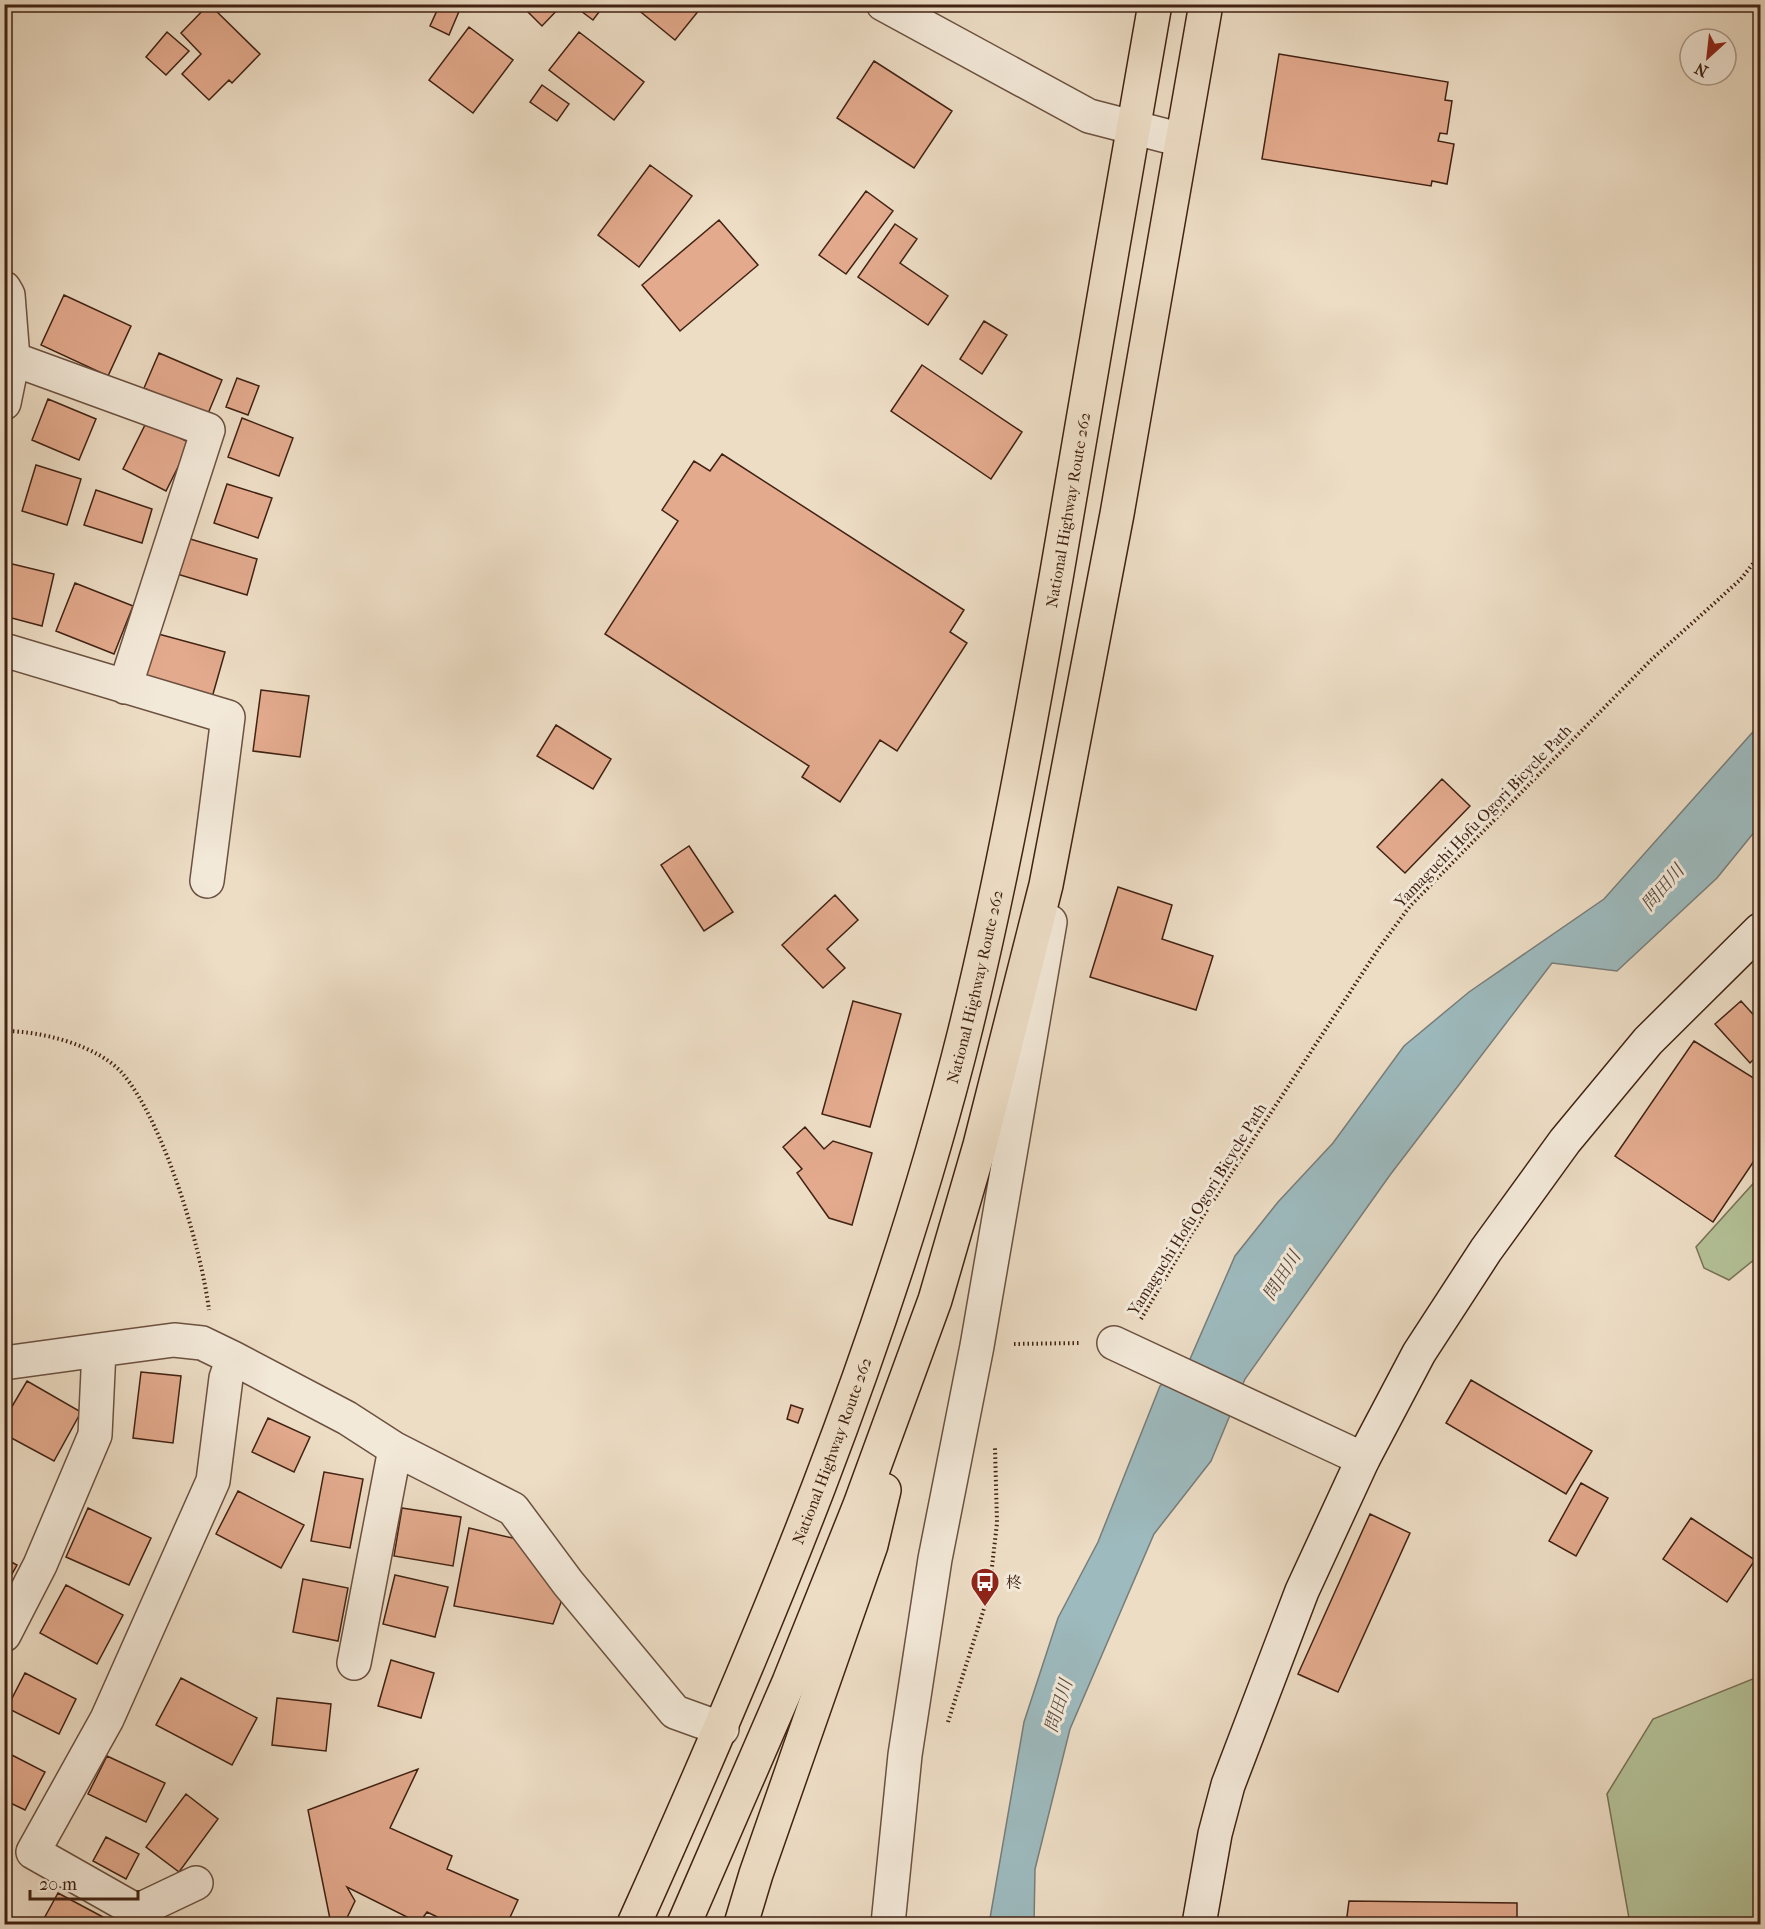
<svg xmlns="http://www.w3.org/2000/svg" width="1765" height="1929" viewBox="0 0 1765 1929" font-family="'IM FELL French Canon','Noto Serif JP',serif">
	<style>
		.green { fill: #b4c298; stroke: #7a7256; stroke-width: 1.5 }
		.water { fill: #9dbabe; stroke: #787d7a; stroke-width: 1.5 }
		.building { fill: #e3aa8d; stroke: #412213; stroke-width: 1.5 }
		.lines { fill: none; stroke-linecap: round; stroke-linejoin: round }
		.street-casing { stroke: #6c5140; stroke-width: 36 }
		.secondary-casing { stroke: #412213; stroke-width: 36 }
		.highway-casing { stroke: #412213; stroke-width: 36 }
		.path { stroke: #412213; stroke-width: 4; stroke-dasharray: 1.5 3; stroke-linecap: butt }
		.street { stroke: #f3e9d9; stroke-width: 33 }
		.secondary { stroke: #f3e9d9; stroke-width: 33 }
		.highway { stroke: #edddc5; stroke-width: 33 }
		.labels { text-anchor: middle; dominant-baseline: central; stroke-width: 6; stroke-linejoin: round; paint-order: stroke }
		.street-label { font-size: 16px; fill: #412213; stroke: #f3e9d9 }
		.poi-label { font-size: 16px; fill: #412213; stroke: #f3e9d9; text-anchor: start }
		.water-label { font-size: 18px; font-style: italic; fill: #58483e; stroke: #f3e9d9 }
	</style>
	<rect width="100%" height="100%" fill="#edddc5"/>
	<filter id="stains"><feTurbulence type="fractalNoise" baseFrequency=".00333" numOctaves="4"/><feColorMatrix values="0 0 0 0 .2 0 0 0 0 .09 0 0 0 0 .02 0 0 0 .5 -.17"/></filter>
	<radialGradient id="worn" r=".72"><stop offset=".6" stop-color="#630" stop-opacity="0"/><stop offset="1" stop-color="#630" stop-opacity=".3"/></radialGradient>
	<path class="green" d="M 1760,1176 L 1760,1255 L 1729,1280 L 1704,1268 L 1696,1247 Z
		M 1760,1676 L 1760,1924 L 1630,1924 L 1607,1794 L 1653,1719 Z"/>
	<path class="water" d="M 1760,724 L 1760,825 L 1717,878 L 1617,971 L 1552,963 L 1390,1175 L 1245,1379 L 1211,1461 L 1154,1534 L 1070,1729 L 1035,1869 L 1034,1924 L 989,1924 L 1024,1722 L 1058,1618 L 1098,1542 L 1160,1386 L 1190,1359 L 1235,1256 L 1278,1202 L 1333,1143 L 1404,1046 L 1469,992 L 1604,899 Z"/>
	<path class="building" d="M 209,4 L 260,54 L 232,83 L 229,80 L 209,100 L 182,74 L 201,54 L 181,33 Z
		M 440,4 L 460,9 L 449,35 L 430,26 Z
		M 520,4 L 563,4 L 542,26 Z
		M 579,4 L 605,4 L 593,20 L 577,8 Z
		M 631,4 L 704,4 L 675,40 Z
		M 469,27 L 513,60 L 473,113 L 429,80 Z
		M 167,32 L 189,51 L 166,75 L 146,57 Z
		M 579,32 L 644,82 L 614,120 L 549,70 Z
		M 1279,54 L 1448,82 L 1445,100 L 1452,101 L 1447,134 L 1440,133 L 1438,141 L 1454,144 L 1447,184 L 1432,181 L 1431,186 L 1262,159 Z
		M 874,61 L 952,111 L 914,168 L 837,118 Z
		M 542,85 L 569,104 L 557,121 L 530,102 Z
		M 650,165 L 692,196 L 639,267 L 598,235 Z
		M 866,191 L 893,211 L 846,274 L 819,255 Z
		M 719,220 L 758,265 L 680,331 L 642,285 Z
		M 895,224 L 917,239 L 900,263 L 948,296 L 928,325 L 858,277 Z
		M 64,295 L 131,326 L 108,376 L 41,345 Z
		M 984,321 L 1007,335 L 982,374 L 960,359 Z
		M 159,353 L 222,380 L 207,416 L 144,388 Z
		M 922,365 L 1022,432 L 991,479 L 891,411 Z
		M 237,378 L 259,386 L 248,415 L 226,407 Z
		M 48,399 L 96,419 L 79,460 L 32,440 Z
		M 242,418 L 293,438 L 279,476 L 228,457 Z
		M 147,421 L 190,443 L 166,491 L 123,469 Z
		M 722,454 L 964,610 L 950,632 L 967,643 L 897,751 L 880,740 L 840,802 L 802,777 L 809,766 L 605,634 L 678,521 L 662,510 L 694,461 L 710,471 Z
		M 36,465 L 81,479 L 67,525 L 22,511 Z
		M 227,484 L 272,498 L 258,538 L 214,523 Z
		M 96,490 L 152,509 L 142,543 L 84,525 Z
		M 187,538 L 257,559 L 247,595 L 177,574 Z
		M 4,562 L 54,574 L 42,626 L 4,616 Z
		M 75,583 L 133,606 L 114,654 L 56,631 Z
		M 151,632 L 225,652 L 211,701 L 137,681 Z
		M 261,690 L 309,696 L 300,757 L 253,751 Z
		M 556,725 L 611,759 L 593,789 L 537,756 Z
		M 1442,779 L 1470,806 L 1405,873 L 1377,847 Z
		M 689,846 L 733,912 L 704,931 L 661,865 Z
		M 1118,887 L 1172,905 L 1162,939 L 1213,956 L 1196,1010 L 1090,977 Z
		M 835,895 L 858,920 L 827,949 L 845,968 L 823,988 L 782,945 Z
		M 853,1001 L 901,1014 L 870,1127 L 822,1114 Z
		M 1741,1001 L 1760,1022 L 1760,1053 L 1750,1063 L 1715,1024 Z
		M 1694,1041 L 1755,1079 L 1760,1070 L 1760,1152 L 1713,1222 L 1615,1156 Z
		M 805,1127 L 824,1149 L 833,1141 L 872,1153 L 852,1225 L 829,1218 L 797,1173 L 802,1169 L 783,1147 Z
		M 141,1372 L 181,1376 L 173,1443 L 133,1438 Z
		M 1471,1380 L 1592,1451 L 1566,1494 L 1446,1423 Z
		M 27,1381 L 81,1412 L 54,1461 L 4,1434 L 4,1420 Z
		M 791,1405 L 803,1409 L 798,1423 L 787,1419 Z
		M 268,1418 L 310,1437 L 294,1472 L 252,1452 Z
		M 324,1472 L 363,1479 L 350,1548 L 311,1541 Z
		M 1581,1483 L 1608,1498 L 1576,1556 L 1549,1541 Z
		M 238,1491 L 304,1525 L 281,1568 L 216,1534 Z
		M 88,1508 L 151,1538 L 129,1585 L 66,1557 Z
		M 402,1508 L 461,1517 L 453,1566 L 394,1556 Z
		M 1370,1514 L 1410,1533 L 1338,1692 L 1298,1674 Z
		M 1691,1518 L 1755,1560 L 1727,1602 L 1663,1559 Z
		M 469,1528 L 517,1539 L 564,1594 L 553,1624 L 454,1606 Z
		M 4,1558 L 17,1565 L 4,1588 Z
		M 395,1575 L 448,1587 L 435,1637 L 383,1624 Z
		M 303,1579 L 348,1588 L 338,1641 L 293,1632 Z
		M 66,1585 L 123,1615 L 97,1664 L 40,1633 Z
		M 391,1660 L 434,1673 L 421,1718 L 378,1706 Z
		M 25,1673 L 76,1699 L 59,1734 L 7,1708 Z
		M 181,1678 L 257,1718 L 232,1765 L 156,1725 Z
		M 277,1698 L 331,1704 L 326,1751 L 272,1745 Z
		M 4,1751 L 45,1772 L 25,1810 L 4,1800 Z
		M 107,1756 L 165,1783 L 146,1822 L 88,1794 Z
		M 418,1769 L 390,1828 L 452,1856 L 447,1869 L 518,1900 L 507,1924 L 452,1924 L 427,1912 L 419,1923 L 347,1887 L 355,1901 L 344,1924 L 331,1924 L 308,1810 Z
		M 186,1794 L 218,1819 L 179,1872 L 146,1847 Z
		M 106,1837 L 139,1854 L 126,1879 L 93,1861 Z
		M 58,1893 L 116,1924 L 41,1924 Z
		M 1349,1901 L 1517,1903 L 1517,1924 L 1346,1924 Z"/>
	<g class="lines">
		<g class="street-casing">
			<path id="street" d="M 883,4 L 1089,116 L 1182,140
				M 4,288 L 8,295 L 13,359 L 4,403
				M 13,359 L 208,430 L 125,687
				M 4,650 L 228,717 L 207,881
				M 1114,1343 L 1363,1459
				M 233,1358 L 347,1418 L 395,1449 L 513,1509 L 568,1583 L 675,1712 L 722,1729
				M 4,1363 L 99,1350
				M 4,1635 L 40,1565 L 95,1435 L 99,1350 L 174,1340 L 202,1343 L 233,1358 L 226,1378 L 213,1481 L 107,1719 L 33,1852 L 137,1911 L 196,1883
				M 354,1663 L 395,1449
				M 888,1924 L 905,1755 L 935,1559 L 977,1346 L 1050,922"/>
		</g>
		<g class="secondary-casing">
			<path id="secondary" d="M 1199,1924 L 1215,1834 L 1228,1785 L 1302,1591 L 1363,1459 L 1419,1353 L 1486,1250 L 1565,1141 L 1648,1041 L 1760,930"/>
		</g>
		<g class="highway-casing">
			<g id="highway">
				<path id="s1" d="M 634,1924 C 764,1635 888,1340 965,1031 C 1002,881 1029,730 1056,578 C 1089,387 1121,195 1155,4"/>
				<path d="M 684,1924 L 789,1682 L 860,1505 L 935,1300 L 980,1145 L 1046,885 L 1117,514 L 1206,4"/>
				<path d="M 741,1924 L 756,1874 L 871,1545 L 884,1490"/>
			</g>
		</g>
		<path class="path" d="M 4,1031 C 41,1031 98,1045 123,1074 C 164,1123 201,1247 209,1310
			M 1141,1319 L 1192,1233 L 1379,948 L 1410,906 L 1650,661 L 1740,580 L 1760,555
			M 1014,1344 L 1081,1343
			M 948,1722 L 989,1593 L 997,1523 L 995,1448"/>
		<use href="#street" class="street"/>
		<use href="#secondary" class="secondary"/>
		<use href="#highway" class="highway"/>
	</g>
	<defs>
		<g id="bus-pin" transform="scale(1.5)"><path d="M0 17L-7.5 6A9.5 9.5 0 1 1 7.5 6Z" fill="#8f2418" stroke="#f3e9d9"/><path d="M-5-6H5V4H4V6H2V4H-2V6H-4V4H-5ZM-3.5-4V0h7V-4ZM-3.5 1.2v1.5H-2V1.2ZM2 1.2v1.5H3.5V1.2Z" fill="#fff"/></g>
	</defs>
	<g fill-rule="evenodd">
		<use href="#bus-pin" x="985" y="1582"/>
	</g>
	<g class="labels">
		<g class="street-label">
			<text stroke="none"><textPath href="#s1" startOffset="1485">National Highway Route 262</textPath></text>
			<text transform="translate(1483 816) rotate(-46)">Yamaguchi Hofu Ogori Bicycle Path</text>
			<text stroke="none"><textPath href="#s1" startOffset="999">National Highway Route 262</textPath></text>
			<text transform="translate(1197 1209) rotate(-58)">Yamaguchi Hofu Ogori Bicycle Path</text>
			<text stroke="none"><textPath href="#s1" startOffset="513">National Highway Route 262</textPath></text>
		</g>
		<g class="poi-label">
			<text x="1006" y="1582">柊</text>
		</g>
		<g class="water-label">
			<text transform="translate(1663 888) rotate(-49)">問田川</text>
			<text transform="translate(1282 1276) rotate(-58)">問田川</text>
			<text transform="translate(1059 1706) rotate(-73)">問田川</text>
		</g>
	</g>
	<rect width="1765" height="1929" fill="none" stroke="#edddc5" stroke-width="24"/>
	<rect x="6" y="6" width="1753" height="1917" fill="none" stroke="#412213" stroke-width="3"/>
	<rect x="12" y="12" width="1741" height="1905" fill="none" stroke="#412213" stroke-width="1.5"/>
	<g transform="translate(1708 57) rotate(207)"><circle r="28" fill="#f3e9d9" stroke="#ac998a" stroke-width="1.5"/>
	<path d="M0-4.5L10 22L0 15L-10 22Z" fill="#8f2418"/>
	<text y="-9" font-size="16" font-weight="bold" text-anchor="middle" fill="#412213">N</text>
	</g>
	<path d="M30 1890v9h108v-9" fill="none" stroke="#412213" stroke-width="3"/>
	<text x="39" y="1890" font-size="18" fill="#412213" stroke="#f3e9d9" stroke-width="4.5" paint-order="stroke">20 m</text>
	<rect width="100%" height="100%" filter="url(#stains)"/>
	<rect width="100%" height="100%" fill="url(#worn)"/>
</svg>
